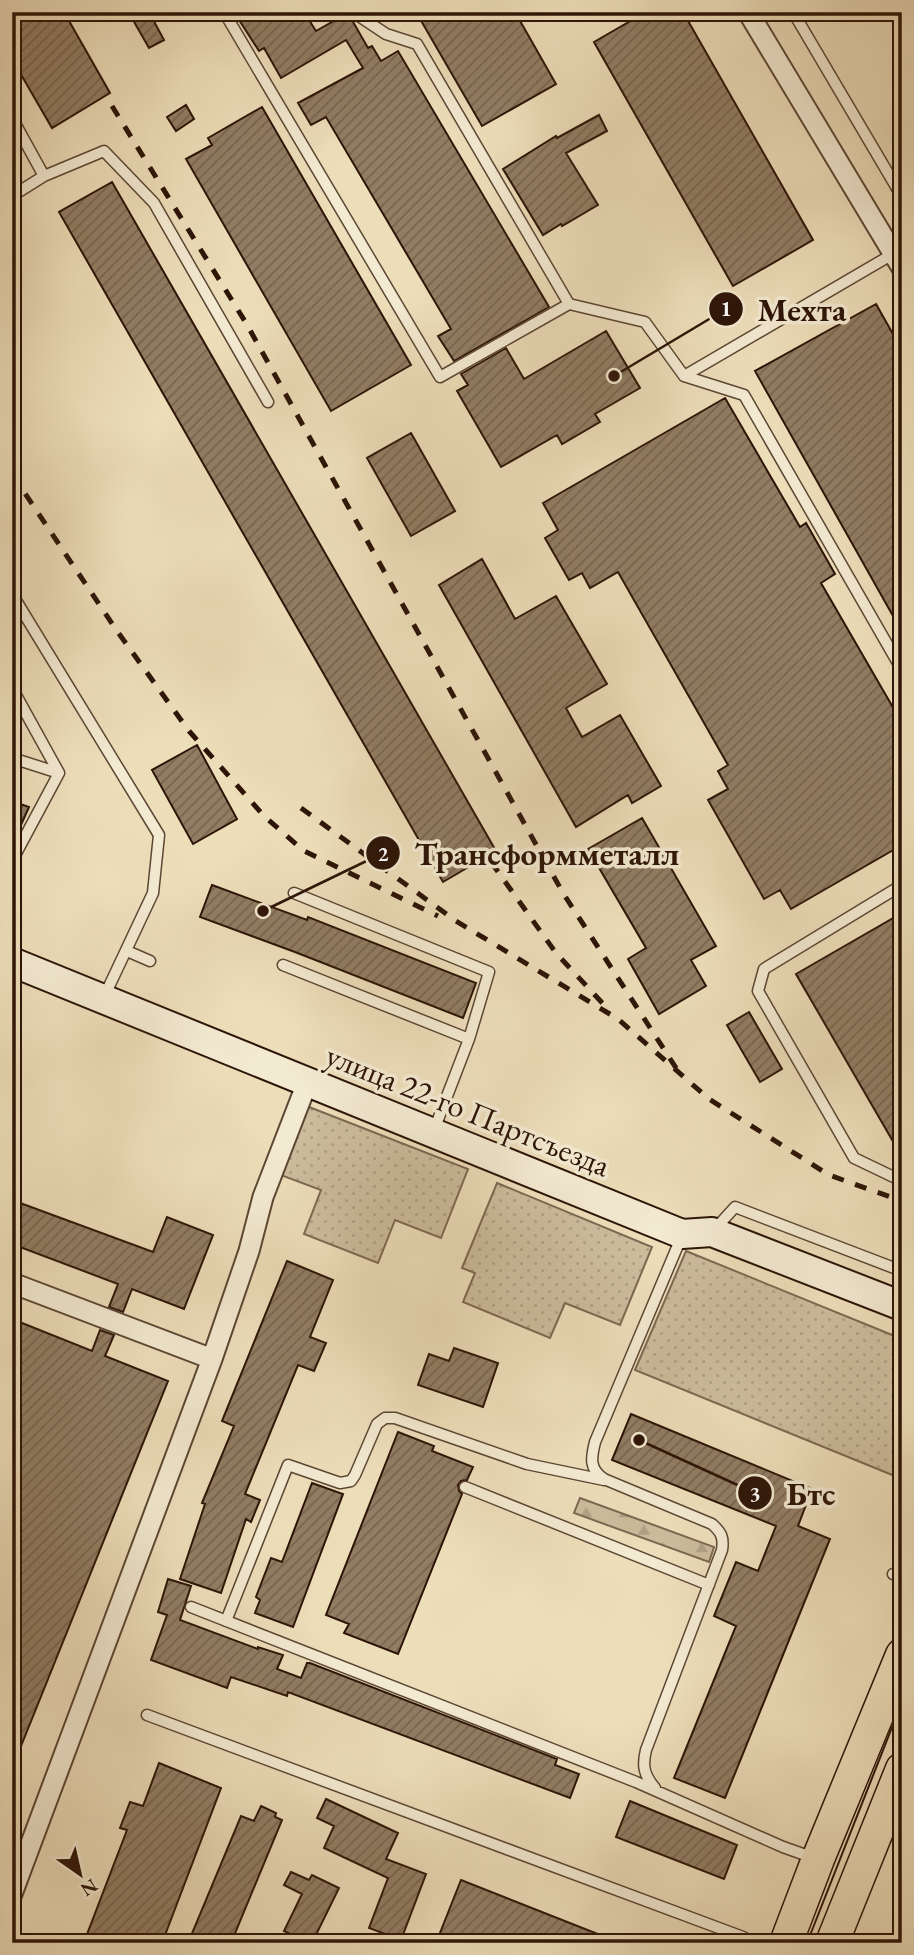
<svg xmlns="http://www.w3.org/2000/svg" width="914" height="1955" viewBox="0 0 914 1955" font-family="'EB Garamond',serif">
	<style>
		.grass { fill: url(#grass-dots); stroke: #7c6852; stroke-width: 2 }
		.forest { fill: url(#forest-firs); stroke: #7c6852; stroke-width: 2 }
		.building { fill: url(#building-hatch); stroke: #2d1407; stroke-width: 2 }
		.lines { fill: none; stroke-linecap: round; stroke-linejoin: round }
		.lane-casing { stroke: #5d4634; stroke-width: 13 }
		.street-casing { stroke: #5d4634; stroke-width: 23 }
		.secondary-casing { stroke: #2d1407; stroke-width: 32 }
		.primary-casing { stroke: #2d1407; stroke-width: 35 }
		.lane { stroke: #f3ead2; stroke-width: 10 }
		.street { stroke: #f3ead2; stroke-width: 19 }
		.secondary { stroke: #f3ead2; stroke-width: 28 }
		.primary { stroke: #eddeba; stroke-width: 32 }
		.tram { stroke: #2d1407; stroke-width: 2 }
		.rail { stroke: #2d1407; stroke-width: 5; stroke-dasharray: 12 12; stroke-linecap: butt }
		.labels { text-anchor: middle; dominant-baseline: central; stroke-width: 7; stroke-linejoin: round; paint-order: stroke }
		.street-label { font-size: 32px; fill: #2d1407; stroke: #f3ead2 }
		.leader { fill: none; stroke: #2d1407; stroke-width: 2.5 }
		.callout-dot { fill: #2d1407; stroke: #f3ead2; stroke-width: 2.5 }
		.mark-label { font-size: 21px; text-anchor: middle; font-weight: bold; fill: #fff }
		.callout-label { font-size: 33px; text-anchor: middle; font-weight: bold; fill: #2d1407; stroke: #f3ead2; stroke-width: 7; stroke-linejoin: round; paint-order: stroke }
	</style>
	<defs>
		<pattern id="grass-dots" width="8" height="8" patternUnits="userSpaceOnUse" patternTransform="scale(1.75)"><rect width="8" height="8" fill="#ccbc9c"/><path d="M2 2h.1M6 6h.1" fill="none" stroke="#b0a185" stroke-width="1.8" stroke-linecap="round"/></pattern>
		<pattern id="forest-firs" width="22" height="20" patternUnits="userSpaceOnUse" patternTransform="scale(1.75)"><rect width="22" height="20" fill="#ccbc9c"/><path d="M5 1l3.5 6h-7zM16 11l3.5 6h-7z" fill="#b0a185"/></pattern>
		<pattern id="building-hatch" width="6" height="6" patternUnits="userSpaceOnUse" patternTransform="scale(1.75)"><rect width="6" height="6" fill="#917d64"/><path d="M-1 1l2-2M0 6l6-6M5 7l2-2" fill="none" stroke="#776550"/></pattern>
	</defs>
	<rect width="100%" height="100%" fill="#eddeba"/>
	<filter id="stains"><feTurbulence type="fractalNoise" baseFrequency=".00286" numOctaves="4"/><feColorMatrix values="0 0 0 0 .2 0 0 0 0 .09 0 0 0 0 .02 0 0 0 .5 -.17"/></filter>
	<radialGradient id="worn" r=".72"><stop offset=".6" stop-color="#630" stop-opacity="0"/><stop offset="1" stop-color="#630" stop-opacity=".3"/></radialGradient>
	<path class="grass" d="M 304,1105 L 468,1169 L 441,1238 L 395,1220 L 378,1263 L 304,1234 L 321,1190 L 278,1174 Z
		M 497,1183 L 652,1247 L 620,1325 L 565,1303 L 550,1338 L 463,1302 L 475,1273 L 462,1268 Z
		M 686,1251 L 902,1339 L 902,1479 L 635,1370 Z"/>
	<path class="forest" d="M 580,1498 L 714,1547 L 709,1562 L 574,1513 Z"/>
	<path class="building" d="M 12,12 L 64,12 L 110,93 L 52,128 L 12,59 Z
		M 147,12 L 149,12 L 164,40 L 149,48 L 133,20 Z
		M 234,12 L 304,12 L 316,31 L 346,14 L 352,20 L 368,48 L 372,46 L 381,61 L 398,51 L 549,307 L 454,361 L 438,336 L 451,329 L 326,117 L 311,125 L 298,103 L 363,68 L 346,40 L 281,78 L 264,48 L 259,51 Z
		M 416,12 L 515,12 L 556,84 L 482,126 Z
		M 646,12 L 683,12 L 813,240 L 733,286 L 594,42 Z
		M 186,105 L 194,119 L 176,131 L 167,117 Z
		M 262,107 L 411,365 L 331,411 L 186,159 L 212,145 L 208,138 Z
		M 599,115 L 607,131 L 566,153 L 598,205 L 562,226 L 561,224 L 543,235 L 503,169 L 556,136 L 557,138 Z
		M 112,182 L 496,851 L 443,882 L 59,212 Z
		M 876,304 L 902,350 L 902,632 L 755,371 Z
		M 606,331 L 640,388 L 595,414 L 600,422 L 562,444 L 557,435 L 501,467 L 457,391 L 468,385 L 461,374 L 506,348 L 524,379 Z
		M 725,398 L 800,527 L 806,523 L 835,574 L 821,583 L 902,723 L 902,845 L 791,909 L 780,890 L 764,899 L 708,800 L 728,789 L 718,771 L 728,765 L 618,572 L 590,588 L 582,573 L 569,580 L 545,538 L 558,530 L 543,503 Z
		M 411,433 L 455,511 L 411,536 L 367,458 Z
		M 482,559 L 515,619 L 556,596 L 607,684 L 566,708 L 582,737 L 620,715 L 661,786 L 632,803 L 628,795 L 576,827 L 439,585 Z
		M 197,745 L 237,819 L 193,844 L 152,770 Z
		M 12,801 L 29,807 L 12,845 Z
		M 642,818 L 716,946 L 691,960 L 706,986 L 659,1014 L 628,959 L 646,948 L 588,849 Z
		M 212,885 L 307,920 L 308,917 L 476,983 L 463,1018 L 295,952 L 200,917 Z
		M 902,913 L 902,1157 L 796,974 Z
		M 749,1012 L 782,1069 L 760,1082 L 727,1025 Z
		M 12,1200 L 153,1252 L 167,1217 L 213,1235 L 184,1309 L 132,1289 L 123,1312 L 109,1307 L 118,1284 L 12,1244 Z
		M 287,1261 L 333,1280 L 310,1337 L 326,1343 L 314,1371 L 298,1365 L 245,1494 L 260,1500 L 251,1522 L 246,1519 L 221,1593 L 180,1579 L 205,1504 L 202,1503 L 234,1426 L 222,1421 Z
		M 12,1319 L 92,1351 L 100,1330 L 114,1335 L 105,1356 L 168,1381 L 13,1766 Z
		M 454,1348 L 498,1363 L 483,1407 L 418,1385 L 429,1354 L 449,1361 Z
		M 631,1414 L 812,1489 L 798,1526 L 830,1539 L 725,1798 L 674,1778 L 736,1626 L 714,1616 L 736,1562 L 758,1571 L 776,1526 L 612,1460 Z
		M 398,1432 L 434,1446 L 432,1451 L 473,1467 L 467,1480 L 461,1481 L 458,1485 L 459,1491 L 462,1494 L 398,1654 L 344,1633 L 349,1624 L 326,1615 Z
		M 312,1483 L 343,1494 L 293,1627 L 255,1613 L 260,1600 L 256,1597 L 271,1558 L 282,1562 Z
		M 168,1579 L 191,1586 L 180,1620 L 258,1649 L 258,1647 L 283,1655 L 277,1669 L 301,1678 L 307,1663 L 310,1663 L 557,1759 L 555,1765 L 579,1774 L 570,1798 L 288,1692 L 287,1696 L 231,1677 L 227,1688 L 151,1660 L 167,1615 L 158,1612 Z
		M 159,1763 L 221,1788 L 162,1943 L 103,1943 L 86,1937 L 127,1830 L 120,1828 L 130,1802 L 143,1806 Z
		M 326,1799 L 398,1833 L 386,1859 L 426,1874 L 401,1940 L 369,1928 L 388,1878 L 324,1848 L 334,1826 L 317,1818 Z
		M 630,1801 L 737,1845 L 724,1879 L 616,1837 Z
		M 261,1806 L 276,1813 L 275,1817 L 282,1820 L 231,1943 L 188,1943 L 241,1816 L 254,1821 Z
		M 291,1872 L 309,1880 L 312,1875 L 339,1888 L 312,1943 L 309,1943 L 284,1931 L 302,1894 L 284,1885 Z
		M 461,1880 L 618,1942 L 618,1943 L 436,1943 Z"/>
	<g class="lines">
		<g class="lane-casing">
			<path id="lane" d="M 224,12 L 440,377 L 569,304
				M 353,12 L 386,34 L 417,44 L 569,304 L 645,322 L 684,376 L 744,395 L 902,670
				M 793,12 L 898,190
				M 12,118 L 44,176
				M 12,196 L 44,176 L 104,151 L 154,203 L 268,402
				M 684,376 L 893,254
				M 12,594 L 159,835 L 153,893 L 104,997
				M 12,688 L 59,773
				M 12,758 L 59,773 L 12,861
				M 902,885 L 764,969 L 758,991 L 854,1158 L 902,1181
				M 294,893 L 489,972 L 469,1039 L 434,1130
				M 127,951 L 150,961
				M 283,965 L 469,1039
				M 715,1229 L 735,1207 L 902,1271
				M 465,1487 L 709,1585
				M 893,1574 L 902,1577
				M 191,1607 L 636,1782 L 783,1847 L 814,1858
				M 226,1621 L 288,1465 L 340,1483 L 351,1481 L 355,1475 L 377,1424 L 385,1418 L 395,1418 L 527,1464 L 604,1480
				M 147,1715 L 743,1937 L 753,1943
				M 655,1788 C 644,1775 642,1766 646,1750 L 722,1550 C 724,1537 721,1532 712,1524 L 604,1479 C 589,1469 591,1458 595,1442 L 681,1238"/>
		</g>
		<g class="street-casing">
			<path id="street" d="M 748,12 L 902,268
				M 12,1283 L 212,1359
				M 12,1894 L 212,1359 L 249,1251 L 263,1197 L 307,1083"/>
		</g>
		<g class="secondary-casing">
			<path id="secondary" d="M 12,962 L 682,1234 L 712,1232 L 902,1306"/>
		</g>
		<g class="primary-casing">
			<path id="primary" d="M 786,1943 L 818,1859 L 902,1655
				M 832,1943 L 902,1769"/>
		</g>
		<use href="#lane" class="lane"/>
		<use href="#street" class="street"/>
		<use href="#secondary" class="secondary"/>
		<use href="#primary" class="primary"/>
		<path class="tram" d="M 807,1943 L 902,1702"/>
		<path class="rail" d="M 112,106 L 246,323 L 563,893 L 678,1071
			M 12,474 L 117,631 L 189,731 L 264,816 L 304,851 L 438,916
			M 301,808 L 456,921 L 618,1019 L 709,1099 L 829,1175 L 902,1201
			M 491,862 L 556,953 L 606,1007"/>
	</g>
	<g class="labels">
		<g class="street-label">
			<text transform="translate(468 1110) rotate(22)">улица 22-го Партсъезда</text>
		</g>
	</g>
	<path class="leader" d="M614 376L726 309M263 911L383 853M639 1440L755 1493"/>
	<g class="callout-dot">
		<circle cx="614" cy="376" r="7"/>
		<circle cx="263" cy="911" r="7"/>
		<circle cx="639" cy="1440" r="7"/>
		<circle cx="726" cy="309" r="18"/>
		<circle cx="383" cy="853" r="18"/>
		<circle cx="755" cy="1493" r="18"/>
	</g>
	<g class="mark-label">
		<text x="726" y="316">1</text>
		<text x="383" y="861">2</text>
		<text x="755" y="1501">3</text>
	</g>
	<g class="callout-label">
		<text x="802" y="321">Мехта</text>
		<text x="547" y="865">Трансформметалл</text>
		<text x="811" y="1505">Бтс</text>
	</g>
	<rect width="914" height="1955" fill="none" stroke="#eddeba" stroke-width="42"/>
	<rect x="14" y="14" width="886" height="1927" fill="none" stroke="#2d1407" stroke-width="3.5"/>
	<rect x="21" y="21" width="872" height="1913" fill="none" stroke="#2d1407" stroke-width="2"/>
	<g transform="translate(80 1874) rotate(146)" stroke="#f3ead2" stroke-width="5" paint-order="stroke">
	<path d="M0-5L12 26L0 18L-12 26Z" fill="#2d1407"/>
	<text y="-10" font-size="19" font-weight="bold" text-anchor="middle" fill="#2d1407">N</text>
	</g>
	<rect width="100%" height="100%" filter="url(#stains)"/>
	<rect width="100%" height="100%" fill="url(#worn)"/>
</svg>
